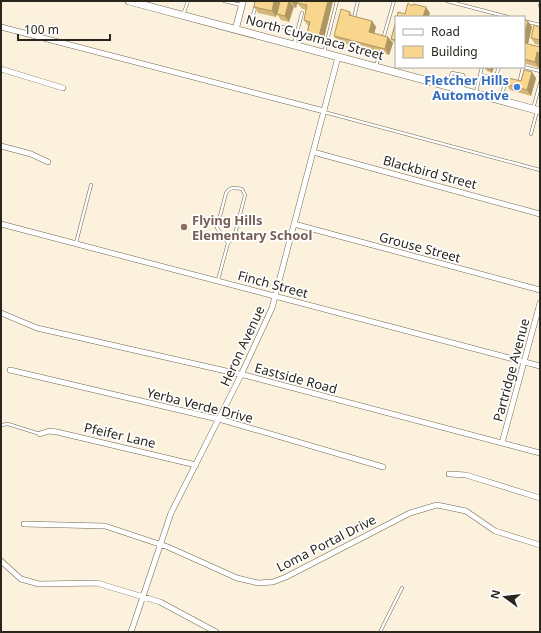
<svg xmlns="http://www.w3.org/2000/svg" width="541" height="633" viewBox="0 0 541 633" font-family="'Noto Sans',sans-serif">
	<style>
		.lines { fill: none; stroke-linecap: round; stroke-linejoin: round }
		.service-casing { stroke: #706754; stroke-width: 3.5 }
		.minor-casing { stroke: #706754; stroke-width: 6 }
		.tertiary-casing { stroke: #706754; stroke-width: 7 }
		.secondary-casing { stroke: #706754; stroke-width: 8 }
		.service { stroke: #fff; stroke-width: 2.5 }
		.minor { stroke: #fff; stroke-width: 5 }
		.tertiary { stroke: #fff; stroke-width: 6 }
		.secondary { stroke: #fff; stroke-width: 7 }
		.wall { fill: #d5b879 }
		.shaded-wall { fill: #ae9663 }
		.building { fill: #f8d68d; stroke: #ae9663 }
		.shop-dot { fill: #3f7fe0; stroke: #fff; stroke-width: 1.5 }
		.education-dot { fill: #8d6e63; stroke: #fff; stroke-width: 1.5 }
		.labels { text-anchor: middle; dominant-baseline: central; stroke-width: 3.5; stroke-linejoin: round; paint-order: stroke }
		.street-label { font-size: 13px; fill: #29261e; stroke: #fff }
		.shop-label { font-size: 13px; font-weight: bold; fill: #366cbe; stroke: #fff; text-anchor: end }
		.education-label { font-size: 13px; font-weight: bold; fill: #785e54; stroke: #fff; text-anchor: start }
	</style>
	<rect width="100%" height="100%" fill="#fcf1dc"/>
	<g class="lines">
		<g class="service-casing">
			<path id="service" d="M 224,1 L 241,5
				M 257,1 L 252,19 L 297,31
				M 447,1 L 508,17
				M 540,5 L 540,6
				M 183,15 L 188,1
				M 354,18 L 358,1
				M 524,21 L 540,25
				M 383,39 L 394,1
				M 294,44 L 302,13
				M 324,53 L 337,1
				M 376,66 L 380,53
				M 524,67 L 540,71
				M 480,75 L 482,67
				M 495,79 L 499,67
				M 519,84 L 523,67
				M 448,85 L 452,73 L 463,75 L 465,79 L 462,89
				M 476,92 L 480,75 L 498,79 L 504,87 L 501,100
				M 533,109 L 540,83
				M 324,112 L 540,170
				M 531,134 L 537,111
				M 76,243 L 91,185
				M 218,280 L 228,243 L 234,238 L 245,195 L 242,189 C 235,188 230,186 226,193 L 217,228 L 228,243
				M 1,425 L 8,424 L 40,434
				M 380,632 L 402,588"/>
		</g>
		<g class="minor-casing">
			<path id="minor" d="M 1,27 L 324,111
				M 1,69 L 63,88
				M 1,146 L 31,154 L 48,162
				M 313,152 L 540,214
				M 1,224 L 540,366
				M 294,224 L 540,290
				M 1,313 L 37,328 L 248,376 L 540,453
				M 10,370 L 226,421 L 383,467
				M 40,434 L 49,431 L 57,432 L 196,465
				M 502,443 L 540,303
				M 449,474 L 466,475 L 540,498
				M 24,524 L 105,526 L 168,547 L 237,578 L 258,583 L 273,582 L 286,577 L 410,513 L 437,505 L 466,511 L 495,531 L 540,545
				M 1,561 L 21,579 L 39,584 L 97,583 L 160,602 L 216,632
				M 131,632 L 171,513 L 241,375 L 272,308 L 338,57"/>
		</g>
		<g class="tertiary-casing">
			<path id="tertiary" d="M 236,28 L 243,1"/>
		</g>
		<g class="secondary-casing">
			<path id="secondary" d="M 129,1 L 540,111"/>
		</g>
		<use href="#service" class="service"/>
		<use href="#minor" class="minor"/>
		<use href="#tertiary" class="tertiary"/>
		<use href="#secondary" class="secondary"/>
	</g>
	<path class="wall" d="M 280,1 L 276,17 L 258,13 L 254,7 Z
		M 280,1 L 298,1 L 296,8 L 294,7 L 292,10 L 289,22 L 281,20 L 277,14 Z
		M 333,1 L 323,42 L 311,38 L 307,33 L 308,26 L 304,20 L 306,10 L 302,9 L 297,3 Z
		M 350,12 L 352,16 L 372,21 L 376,27 L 374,33 L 388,37 L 393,43 L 389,55 L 338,42 L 334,36 Z
		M 524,20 L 532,27 L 528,44 L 540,47 L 540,63 L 539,68 L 524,63 Z
		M 396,21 L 396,45 L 391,39 Z
		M 540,27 L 540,45 L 535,44 L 531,38 Z
		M 494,67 L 492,73 L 487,71 L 485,68 Z
		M 536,78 L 531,96 L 510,90 L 506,84 Z"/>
	<path class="shaded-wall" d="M 274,1 L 280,1 L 276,17 L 272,11 Z
		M 289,1 L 294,7 L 289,22 L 285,16 Z
		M 292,1 L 298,1 L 296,8 L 292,2 Z
		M 328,1 L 333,1 L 323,42 L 319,36 Z
		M 426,7 L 430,13 L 429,17 L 423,17 Z
		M 372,21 L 376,27 L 373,38 L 369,32 Z
		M 528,21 L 532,27 L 527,48 L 524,44 L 524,36 Z
		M 388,37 L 393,43 L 389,55 L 385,49 Z
		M 537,52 L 540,56 L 540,63 L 539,68 L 535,62 Z
		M 491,67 L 494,67 L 492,73 L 490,70 Z
		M 532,72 L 536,78 L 531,96 L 527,90 Z"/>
	<path class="building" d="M 255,1 L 274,1 L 272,11 L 254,7 Z
		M 280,1 L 292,1 L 292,2 L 289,1 L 285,16 L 277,14 Z
		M 298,1 L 328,1 L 319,36 L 307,33 L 310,22 L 304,20 L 307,5 L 297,3 Z
		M 408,3 L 412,6 L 413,4 L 426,7 L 423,17 L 397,17 L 398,12 L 405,14 Z
		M 341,9 L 350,12 L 349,15 L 372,21 L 369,32 L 388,37 L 385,49 L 334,36 Z
		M 524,20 L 528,21 L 524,36 Z
		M 396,21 L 396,40 L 391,39 Z
		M 534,25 L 540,27 L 540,40 L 531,38 Z
		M 524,43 L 540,47 L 540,53 L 537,52 L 535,62 L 524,59 Z
		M 485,67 L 491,67 L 490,70 L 485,68 Z
		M 524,70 L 532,72 L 527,90 L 506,84 L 508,78 L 521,81 Z"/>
	<circle class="shop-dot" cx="517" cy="87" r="4"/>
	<circle class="education-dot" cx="184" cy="227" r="4"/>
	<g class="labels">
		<g class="street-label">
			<text transform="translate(315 37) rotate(15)">North Cuyamaca Street</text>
			<text transform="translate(430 172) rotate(15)">Blackbird Street</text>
			<text transform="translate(420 247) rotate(15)">Grouse Street</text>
			<text transform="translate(273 284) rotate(15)">Finch Street</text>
			<text transform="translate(242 346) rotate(-65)">Heron Avenue</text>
			<text transform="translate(511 370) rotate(-75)">Partridge Avenue</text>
			<text transform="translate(296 378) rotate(15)">Eastside Road</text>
			<text transform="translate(200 405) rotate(14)">Yerba Verde Drive</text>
			<text transform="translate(120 435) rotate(13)">Pfeifer Lane</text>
			<text transform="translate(326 543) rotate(-27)">Loma Portal Drive</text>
		</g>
		<g class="shop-label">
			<text x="509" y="80">Fletcher Hills<tspan x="509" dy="15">Automotive</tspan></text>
		</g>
		<g class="education-label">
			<text x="192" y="220">Flying Hills<tspan x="192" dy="15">Elementary School</tspan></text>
		</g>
	</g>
	<rect width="541" height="633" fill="none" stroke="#29261e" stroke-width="4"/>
	<rect x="395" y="16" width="130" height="52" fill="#ffffff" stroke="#a9a8a5"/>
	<rect x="403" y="29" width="20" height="6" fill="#ffffff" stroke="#a9a8a5"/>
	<text x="431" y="36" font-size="12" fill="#29261e">Road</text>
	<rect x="403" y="46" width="20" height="12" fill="#f8d68d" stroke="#a9a8a5"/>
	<text x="431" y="56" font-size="12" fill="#29261e">Building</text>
	<g transform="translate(505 597) rotate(285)" stroke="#ffffff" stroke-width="3" paint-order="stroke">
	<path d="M0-3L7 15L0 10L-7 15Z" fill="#29261e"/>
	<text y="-6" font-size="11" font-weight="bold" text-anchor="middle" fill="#29261e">N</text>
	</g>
	<path d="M18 34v6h92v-6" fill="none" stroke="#29261e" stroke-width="2"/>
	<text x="24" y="34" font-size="12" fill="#29261e" stroke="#ffffff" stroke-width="3" paint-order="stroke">100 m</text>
</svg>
